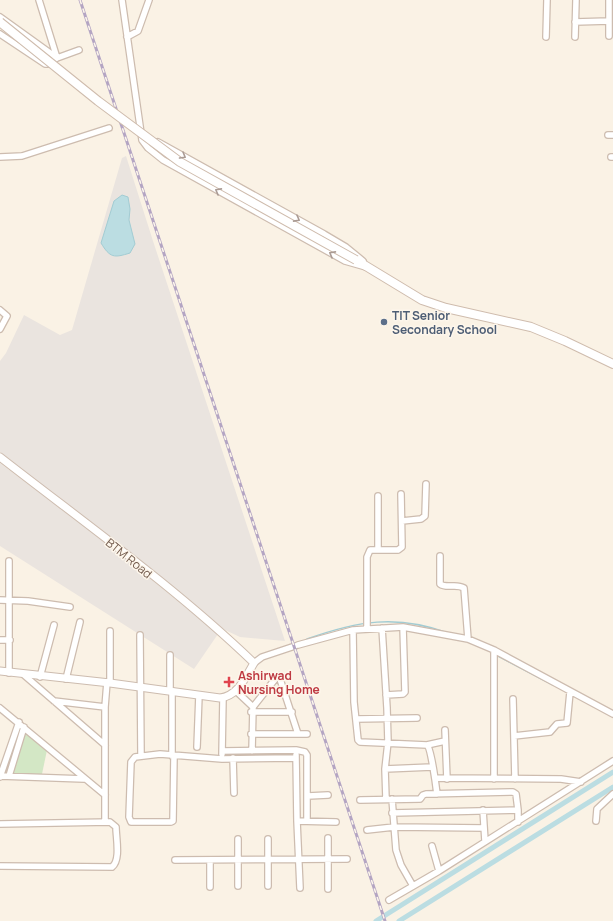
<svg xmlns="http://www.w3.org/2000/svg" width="613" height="921" viewBox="0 0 613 921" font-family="Manrope,sans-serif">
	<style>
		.industrial { fill: #eae4df }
		.green { fill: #d3e7c5 }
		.water { fill: #bbdde2; stroke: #a2ccd3 }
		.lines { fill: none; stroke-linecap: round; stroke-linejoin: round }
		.stream { stroke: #a2ccd3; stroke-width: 1.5 }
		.canal { stroke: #bbdde2; stroke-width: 5 }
		.minor-casing { stroke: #cdbcaf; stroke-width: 8 }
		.tertiary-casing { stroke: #cdbcaf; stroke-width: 9 }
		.secondary-casing { stroke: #cfbcad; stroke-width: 10 }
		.minor { stroke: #fff; stroke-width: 5.5 }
		.tertiary { stroke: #fff; stroke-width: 7 }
		.secondary { stroke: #fff; stroke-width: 8 }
		.rail-casing { stroke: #b4a5c3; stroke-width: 3 }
		.rail { stroke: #fdf6eb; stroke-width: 1.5; stroke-dasharray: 4.5; stroke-linecap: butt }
		.secondary-bridge-casing { stroke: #cfbcad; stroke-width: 10; stroke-linecap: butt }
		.secondary-bridge { stroke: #fff; stroke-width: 8 }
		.oneway { stroke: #aa9b94 }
		.service-dot { fill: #5c6f8a; stroke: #fdf6eb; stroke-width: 1.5 }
		.health-dot { fill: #e0444e; stroke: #fdf6eb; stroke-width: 1.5 }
		.labels { text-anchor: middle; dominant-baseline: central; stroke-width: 3; stroke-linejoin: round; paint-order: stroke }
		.service-label { font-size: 12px; font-weight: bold; fill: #4e5e75; stroke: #fdf6eb; text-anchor: start }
		.street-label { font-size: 12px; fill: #71594c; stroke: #fdf6eb }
		.health-label { font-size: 12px; font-weight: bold; fill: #be3a42; stroke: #fdf6eb; text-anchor: start }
	</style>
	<rect width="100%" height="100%" fill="#faf2e5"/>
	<path class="industrial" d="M 126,156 L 153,241 L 285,641 L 240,637 L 225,630 L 0,452 L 0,361 L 6,353 L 24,315 L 60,335 L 72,330 L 122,158 Z
		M 0,463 L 118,552 L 218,634 L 194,669 L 0,546 Z"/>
	<path class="green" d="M 25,733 L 47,750 L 42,774 L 13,774 Z"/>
	<path class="water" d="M 122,195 L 128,197 L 130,209 L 129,220 L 135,244 L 130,253 C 114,258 110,258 101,243 L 114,201 Z"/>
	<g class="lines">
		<path class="stream" d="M 307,639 C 357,621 397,614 448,633
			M 496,655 L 553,685"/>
		<path class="canal" d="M 376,921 L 613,772
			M 399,921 L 613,787"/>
		<g class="minor-casing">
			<path id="minor" d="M 39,0 L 57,58 L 79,50
				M 122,0 L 142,140 L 148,148 L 163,160 L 345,261 L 366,267
				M 0,17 L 57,58 L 48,64 L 45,64 L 0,34
				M 575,22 L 609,21
				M 609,36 L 609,0
				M 127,37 L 138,31 L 149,0
				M 546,37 L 547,0
				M 575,37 L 576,0
				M 608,135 L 613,135
				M 158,142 L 324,234 L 346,247 L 363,261
				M 0,157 L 22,156 L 109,128
				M 611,157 L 613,157
				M 0,310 L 7,316 L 0,329
				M 378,496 L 378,549
				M 402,521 L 421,519 L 425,516 L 426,484
				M 440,556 L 440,584 C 447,589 456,583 464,588 L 468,639 L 494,650 L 613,714
				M 9,561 L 9,673
				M 0,600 L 28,601 L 70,607
				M 367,628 L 367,557 L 370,550 L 398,550 L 402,547 L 401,494
				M 382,628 L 387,708 L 388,742 L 385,769 L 386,799
				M 353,630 L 354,702 L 358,740 L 360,742 L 427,745 C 431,748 436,786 437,794
				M 110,631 L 110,683
				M 140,635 L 141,755
				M 0,640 L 10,640
				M 298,645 L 353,630 L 403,627 L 468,639
				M 254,663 L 262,657 L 295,646
				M 24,675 L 105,745
				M 40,677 L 54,625
				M 66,679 L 80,622
				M 170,691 L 170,655
				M 172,691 L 172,756
				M 236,691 L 253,707 L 252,751
				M 386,695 L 403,694 L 405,692 L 403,627
				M 513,699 L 515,779
				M 54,701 L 105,707
				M 253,707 L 276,678 L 279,676 L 298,734
				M 0,708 L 105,795
				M 251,712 L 292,712
				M 356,719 L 417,718
				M 445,730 L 447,779
				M 251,734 L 307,734
				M 514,736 L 550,732 L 557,724 L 567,723 L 570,692
				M 427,745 L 445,741
				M 197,747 L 199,695
				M 222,751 L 296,750 L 305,752 L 307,755 L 307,821
				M 222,754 L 223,698
				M 296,755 L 297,821 L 300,888
				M 174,756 L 173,821 L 171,822 L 131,822 L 129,817 L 131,762 L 135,757 L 160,754 L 222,759 L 296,758
				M 233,758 L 234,793
				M 385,769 L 432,767
				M 0,776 L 84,779
				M 9,776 L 24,727
				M 0,777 L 19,722
				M 435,778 L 561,779 L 581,782
				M 494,779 L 494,650
				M 308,796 L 328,795
				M 392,799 L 396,850 L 401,865 L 413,886
				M 360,800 L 420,799 L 423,795 L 426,794 L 513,792 L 516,794 L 518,810
				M 483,810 L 485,841
				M 392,813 L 518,810 L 518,822
				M 297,821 L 336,822
				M 596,821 L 597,809 L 613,794
				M 105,822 L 105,707 L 107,682
				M 0,824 L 110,822 L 116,827 C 116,838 121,860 112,867 L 0,866
				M 367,830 L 394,827 L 484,828
				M 328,838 L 328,889
				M 238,839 L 238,886
				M 268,839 L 268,886
				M 432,846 L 439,871
				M 175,860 L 347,859
				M 210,860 L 210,887
				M 389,900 L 439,871 L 613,761"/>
		</g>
		<g class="tertiary-casing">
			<path id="tertiary" d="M 0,457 C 86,524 176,588 254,663 C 245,678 238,696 220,698 L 110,683 L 0,671"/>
		</g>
		<g class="secondary-casing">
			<path id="secondary" d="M 356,260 L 422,300 L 446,308 L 531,327 L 565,341 L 613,364"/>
		</g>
		<use href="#minor" class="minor"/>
		<use href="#tertiary" class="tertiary"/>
		<use href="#secondary" class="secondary"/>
		<g class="rail-casing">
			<path id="rail" d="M 80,0 L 385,921"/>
		</g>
		<use href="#rail" class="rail"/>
		<g class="secondary-bridge-casing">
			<path id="secondary-bridge" d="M 0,22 L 98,101 L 180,162 L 356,260"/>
		</g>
		<use href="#secondary-bridge" class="secondary-bridge"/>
	</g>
	<defs><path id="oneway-chevron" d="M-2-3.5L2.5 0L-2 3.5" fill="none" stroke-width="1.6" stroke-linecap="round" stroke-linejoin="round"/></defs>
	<g class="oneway">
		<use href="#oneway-chevron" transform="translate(183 156) rotate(30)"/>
		<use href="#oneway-chevron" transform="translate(218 191) rotate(-151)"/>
		<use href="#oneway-chevron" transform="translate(297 219) rotate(29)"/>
		<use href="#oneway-chevron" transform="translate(332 254) rotate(-151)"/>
	</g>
	<circle class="service-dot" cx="384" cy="322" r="4"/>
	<path class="health-dot" d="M227 676h4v4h4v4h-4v4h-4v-4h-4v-4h4z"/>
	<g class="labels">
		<g class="service-label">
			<text x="392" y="315">TIT Senior<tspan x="392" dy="14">Secondary School</tspan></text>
		</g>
		<g class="street-label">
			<text transform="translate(129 558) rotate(39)">BTM Road</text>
		</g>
		<g class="health-label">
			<text x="238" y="675">Ashirwad<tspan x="238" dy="14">Nursing Home</tspan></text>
		</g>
	</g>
</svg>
